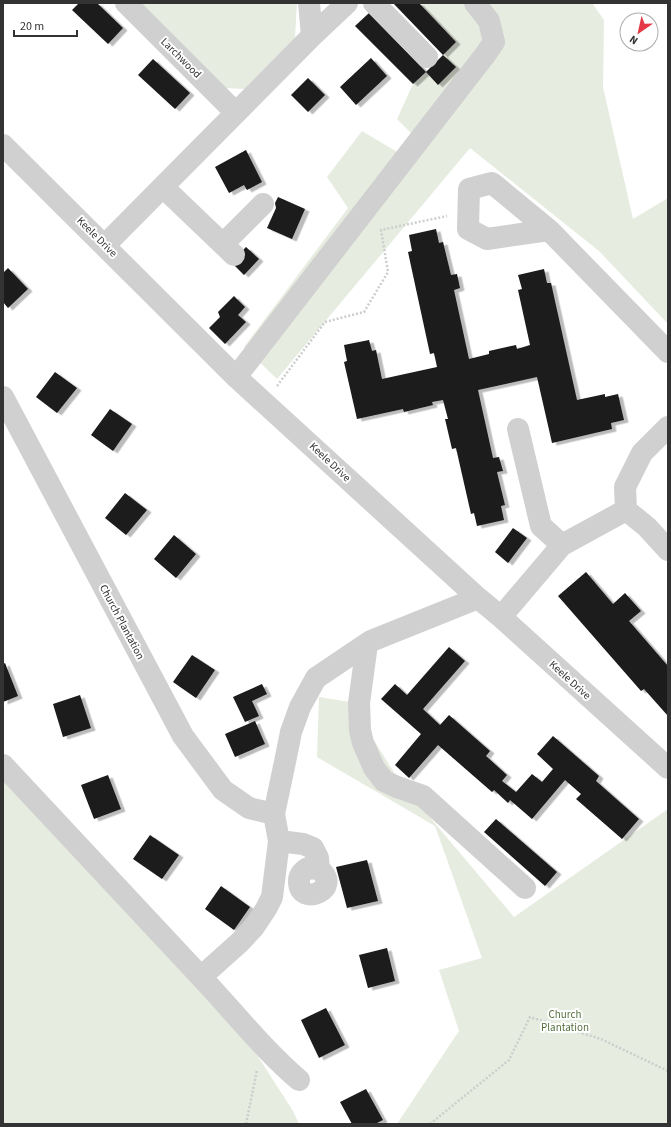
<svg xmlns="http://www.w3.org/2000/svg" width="671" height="1127" viewBox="0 0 671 1127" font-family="'Source Sans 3',sans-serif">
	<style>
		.green { fill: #e6ecdf }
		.building { fill: #1a1a1a; filter: url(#shadow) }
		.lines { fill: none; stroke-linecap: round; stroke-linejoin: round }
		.path { stroke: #cdcdcd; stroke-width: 2.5; stroke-dasharray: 2 2; stroke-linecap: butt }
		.minor { stroke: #d0d0d0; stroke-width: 22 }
		.labels { text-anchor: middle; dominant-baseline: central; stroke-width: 4; stroke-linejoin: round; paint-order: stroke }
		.street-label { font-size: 11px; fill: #333; stroke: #fff }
		.park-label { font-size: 11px; fill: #56703f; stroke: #fff }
	</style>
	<defs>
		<filter id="shadow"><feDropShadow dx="4.5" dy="2.5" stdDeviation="0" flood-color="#0004"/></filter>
	</defs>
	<rect width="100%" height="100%" fill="#fff"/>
	<path class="green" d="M 139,3 L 297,3 L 295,38 L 244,89 L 225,88 Z
		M 419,3 L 592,3 L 604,20 L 603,87 L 633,219 L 668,198 L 668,324 L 599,251 L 470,148 L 277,379 L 244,347 L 348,208 L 327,177 L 362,131 L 399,153 L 412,134 L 397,119 L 413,84 L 426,72 L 438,84 L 455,67 L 443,55 L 456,42 Z
		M 319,697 L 350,702 L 400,782 L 514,917 L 668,809 L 668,1124 L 397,1124 L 459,1031 L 439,970 L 482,958 L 435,826 L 317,757 Z
		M 3,777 L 250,1044 L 293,1111 L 299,1124 L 3,1124 Z"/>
	<path class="building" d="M 79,3 L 97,3 L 123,28 L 108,44 L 72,10 Z
		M 393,3 L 419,3 L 456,42 L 443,55 L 456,67 L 438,85 L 426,72 L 443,55 Z
		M 369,13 L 426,72 L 413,84 L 355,26 Z
		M 371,58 L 387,76 L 356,105 L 340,87 Z
		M 153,59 L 190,93 L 175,109 L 138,75 Z
		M 308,78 L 325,95 L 308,112 L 291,95 Z
		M 246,150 L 262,182 L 247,190 L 244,185 L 229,193 L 215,167 Z
		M 278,197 L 305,209 L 292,239 L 267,228 L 276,208 L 275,203 Z
		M 436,229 L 439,243 L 443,242 L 451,275 L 457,274 L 460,288 L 454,290 L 469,359 L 489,354 L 489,351 L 516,345 L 517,349 L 530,345 L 518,290 L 522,289 L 518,275 L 544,269 L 547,283 L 551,283 L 577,400 L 605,394 L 605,397 L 618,394 L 624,420 L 611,423 L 612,429 L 552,443 L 537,377 L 478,390 L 493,458 L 499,457 L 503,471 L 497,472 L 505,505 L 501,506 L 504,520 L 477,526 L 474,513 L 471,514 L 456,448 L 452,449 L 445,419 L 448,419 L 443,400 L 432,402 L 433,405 L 404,412 L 403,409 L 357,419 L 344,362 L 347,361 L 344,345 L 369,340 L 372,351 L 376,350 L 382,379 L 437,367 L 434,353 L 430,354 L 408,252 L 412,251 L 409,235 Z
		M 246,247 L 259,259 L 244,275 L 231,262 Z
		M 8,268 L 28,289 L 8,308 L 3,302 L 3,273 Z
		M 234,296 L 245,307 L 238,315 L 246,322 L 225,344 L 209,328 L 220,317 L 218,312 Z
		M 55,372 L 77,388 L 57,413 L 36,397 Z
		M 110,409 L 132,424 L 113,451 L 91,435 Z
		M 125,493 L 147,510 L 126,535 L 105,518 Z
		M 513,528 L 527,538 L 508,563 L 495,552 Z
		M 174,535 L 196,554 L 176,578 L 154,559 Z
		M 586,572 L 613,604 L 625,593 L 641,611 L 629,621 L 668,666 L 668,716 L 644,689 L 641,691 L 558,596 Z
		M 449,647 L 465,661 L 423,709 L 440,725 L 449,715 L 490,751 L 486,756 L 507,775 L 502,781 L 516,792 L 532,774 L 542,782 L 553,769 L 537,754 L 553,736 L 599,776 L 596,781 L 639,819 L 622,839 L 576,799 L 581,794 L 565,780 L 532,819 L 510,800 L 508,803 L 494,790 L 492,792 L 438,745 L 409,778 L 395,765 L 421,734 L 381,699 L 395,684 L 407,695 Z
		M 192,655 L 215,670 L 196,698 L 173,682 Z
		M 5,663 L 18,696 L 3,702 L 3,664 Z
		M 262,684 L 267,694 L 252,701 L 259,716 L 245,722 L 233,697 Z
		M 80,695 L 91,728 L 63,737 L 53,704 Z
		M 255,721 L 265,744 L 235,757 L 225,734 Z
		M 108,775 L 121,809 L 94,819 L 81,785 Z
		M 496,819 L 557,872 L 545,886 L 484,832 Z
		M 150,835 L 179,855 L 162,879 L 133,859 Z
		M 367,860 L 378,901 L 347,908 L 336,867 Z
		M 221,886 L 250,907 L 234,930 L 205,909 Z
		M 387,948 L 395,981 L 368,988 L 359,955 Z
		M 326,1008 L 345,1045 L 319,1058 L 301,1020 Z
		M 366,1089 L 383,1120 L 375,1124 L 352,1124 L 340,1102 Z"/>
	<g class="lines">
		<path class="path" d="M 277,386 L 325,322 L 364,312 L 388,272 L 381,230 L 447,216
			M 246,1124 L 257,1070
			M 430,1124 L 509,1060 L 530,1017 L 601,1039 L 668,1071"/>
		<path class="minor" d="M 126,3 L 236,113
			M 309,3 L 312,36
			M 374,3 L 427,57
			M 3,145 L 236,377 L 478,598 L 501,617 L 668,768
			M 163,187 L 234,255
			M 549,230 L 487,239 L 468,229 L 469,189 L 492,183 L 549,230 L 668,352
			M 223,244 L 263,204
			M 105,245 L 312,36 L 347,3
			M 236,377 L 485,55 L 494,42 L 489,21 L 475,3
			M 3,397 L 183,736 L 223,790 L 249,808 L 274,814
			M 518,429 L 541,526 L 562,545
			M 626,510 L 625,487 L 642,453 L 668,427
			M 501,617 L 562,545 L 626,510 L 647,527 L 668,550
			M 367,644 L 359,703 L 360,730 L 363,743 L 374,768 L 384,781 L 397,787 L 423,796 L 525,888
			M 3,765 C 69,836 135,907 201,977 C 234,1012 263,1049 299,1080
			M 279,841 L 303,844 L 313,848 L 318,858 L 319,869 C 344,889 299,908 299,881 C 299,875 303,871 308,868 L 319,869
			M 201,977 L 240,942 L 254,927 L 266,909 L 272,897 L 279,841 L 274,814 L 286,757 L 291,732 L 300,707 L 316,678 L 371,641 L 478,598"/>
	</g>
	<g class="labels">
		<g class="street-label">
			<text transform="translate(181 58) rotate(45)">Larchwood</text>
			<text transform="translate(97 237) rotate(45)">Keele Drive</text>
			<text transform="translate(330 462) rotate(43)">Keele Drive</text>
			<text transform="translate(122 622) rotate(62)">Church Plantation</text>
			<text transform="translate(570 680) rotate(42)">Keele Drive</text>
		</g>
		<g class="park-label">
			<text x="565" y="1014">Church<tspan x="565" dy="13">Plantation</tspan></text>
		</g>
	</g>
	<rect width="671" height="1127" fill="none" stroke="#333333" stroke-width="8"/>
	<g transform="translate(639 32) rotate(214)"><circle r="19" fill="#ffffff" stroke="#adadad"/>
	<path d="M0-3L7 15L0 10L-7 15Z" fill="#e63946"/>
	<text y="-6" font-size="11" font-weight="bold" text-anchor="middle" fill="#333333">N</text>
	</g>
	<path d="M14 30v6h63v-6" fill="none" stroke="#333333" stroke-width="2"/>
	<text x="20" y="30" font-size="12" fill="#333333" stroke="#ffffff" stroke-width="3" paint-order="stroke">20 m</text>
</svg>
